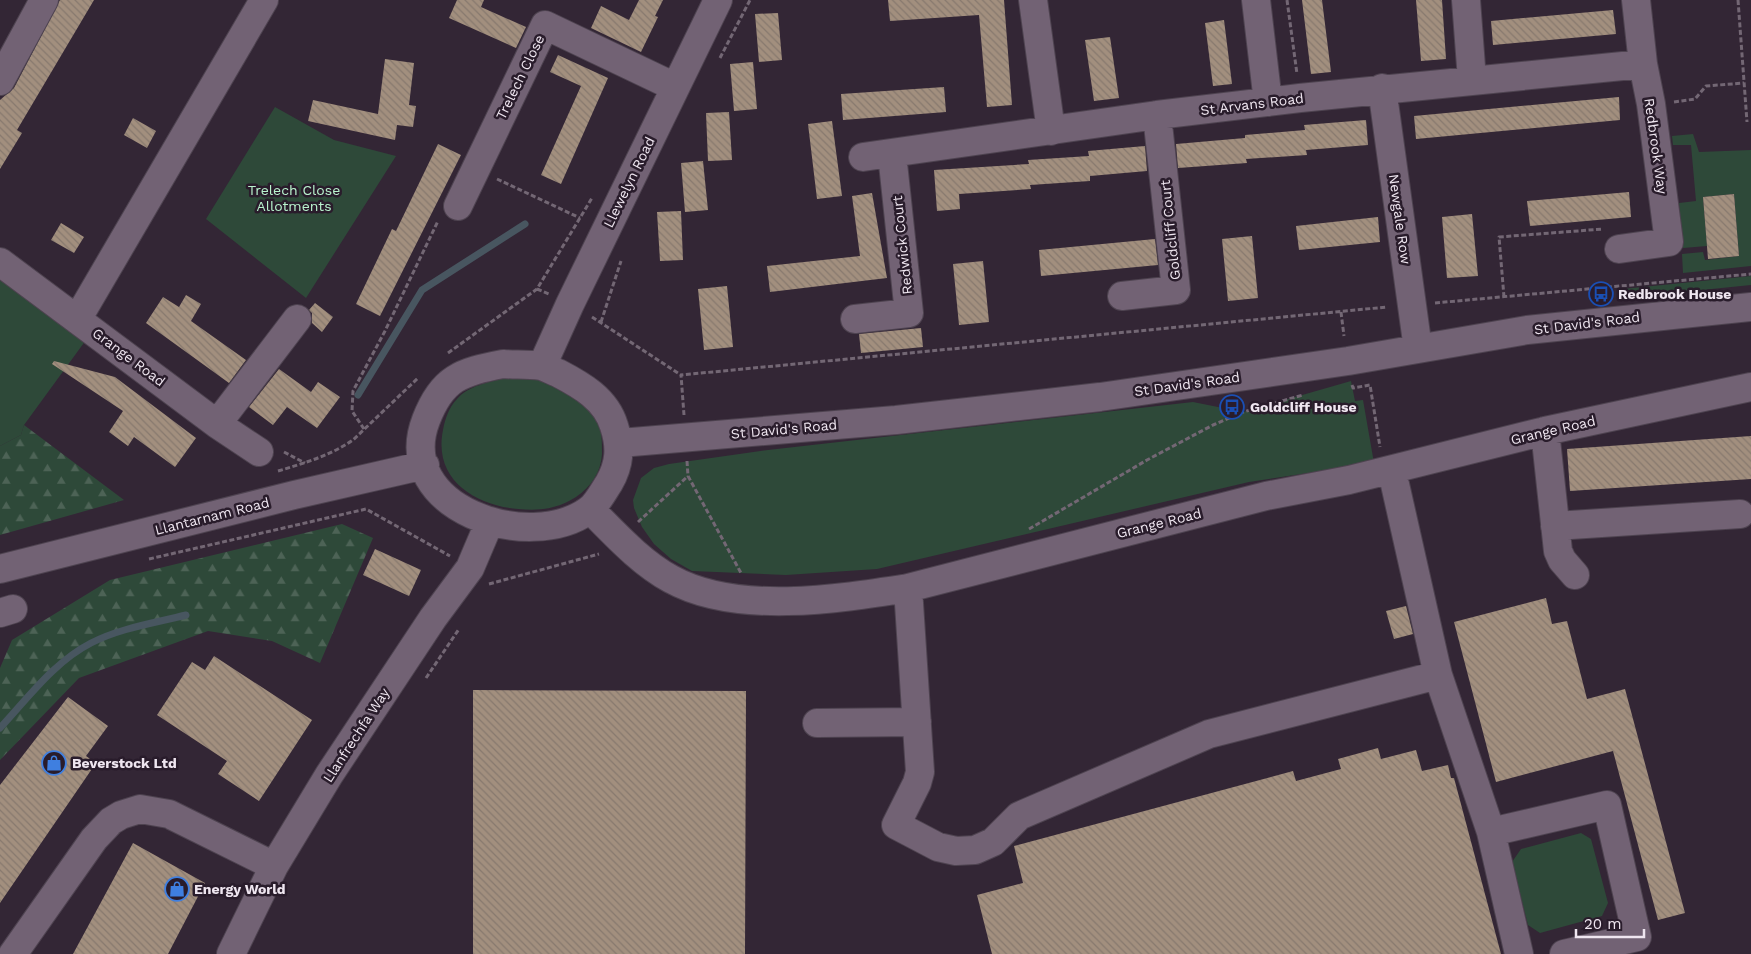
<svg xmlns="http://www.w3.org/2000/svg" width="1751" height="954" viewBox="0 0 1751 954" font-family="'Work Sans',sans-serif">
	<style>
		.green { fill: #2e4939 }
		.forest { fill: url(#forest-firs) }
		.lines { fill: none; stroke-linecap: round; stroke-linejoin: round }
		.stream { stroke: #485660; stroke-width: 7 }
		.building { fill: url(#building-back-hatch) }
		.minor-casing { stroke: #4e4350; stroke-width: 30 }
		.path { stroke: #736774; stroke-width: 3; stroke-dasharray: 5 2.5; stroke-linecap: butt }
		.minor { stroke: #726274; stroke-width: 28 }
		.labels { text-anchor: middle; dominant-baseline: central; stroke-width: 5; stroke-linejoin: round; paint-order: stroke }
		.street-label { font-size: 14px; fill: #efe6f0; stroke: #291c2b }
		.park-label { font-size: 14px; fill: #b9f4ce; stroke: #291c2b }
		.poi-label { font-size: 14px; font-weight: bold; fill: #efe6f0; stroke: #291c2b; text-anchor: start }
	</style>
	<defs>
		<pattern id="forest-firs" width="22" height="20" patternUnits="userSpaceOnUse" patternTransform="scale(1.25)"><rect width="22" height="20" fill="#2e4939"/><path d="M5 1l3.5 6h-7zM16 11l3.5 6h-7z" fill="#4d6356"/></pattern>
		<pattern id="building-back-hatch" width="6" height="6" patternUnits="userSpaceOnUse" patternTransform="scale(1.25)"><rect width="6" height="6" fill="#a28f7e"/><path d="M-1 5l2 2M0 0l6 6M5-1l2 2" fill="none" stroke="#87796e"/></pattern>
	</defs>
	<rect width="100%" height="100%" fill="#332635"/>
	<path class="green" d="M 275,107 L 334,140 L 396,156 L 306,298 L 206,219 Z
		M 1693,134 L 1699,152 L 1751,150 L 1751,266 L 1683,273 L 1682,254 L 1703,252 L 1705,260 L 1739,256 L 1734,194 L 1703,197 L 1707,246 L 1683,248 L 1679,203 L 1696,201 L 1691,145 L 1673,145 L 1672,136 Z
		M 1751,276 L 1751,285 L 1643,296 L 1623,289 Z
		M 0,277 L 86,340 L 24,425 L 21,435 L 0,446 Z
		M 505,378 C 515,378 525,377 535,379 C 551,381 588,402 596,416 C 602,427 602,442 602,454 C 601,472 591,487 576,497 C 557,509 540,511 518,509 C 474,505 433,479 443,430 C 445,419 449,407 457,399 C 468,386 489,382 505,378 Z
		M 1351,381 L 1355,401 L 1363,400 L 1374,463 L 1249,482 L 877,569 L 786,575 L 692,571 L 671,559 L 654,544 L 642,527 L 634,508 L 633,500 L 641,478 L 654,468 L 669,464 L 768,450 L 1193,402 L 1243,412 Z
		M 1581,833 L 1591,839 L 1608,903 L 1602,916 L 1540,933 L 1528,925 L 1512,862 L 1521,849 Z"/>
	<path class="forest" d="M 24,425 L 124,500 L 0,535 L 0,446 L 21,435 Z
		M 342,524 L 373,538 L 320,663 L 272,641 L 208,631 L 79,678 L 0,760 L 0,668 L 12,640 L 110,580 Z"/>
	<g class="lines">
		<path class="stream" d="M 358,395 L 422,290 L 525,224
			M 0,728 C 28,698 54,662 91,643 C 120,628 155,623 186,615"/>
	</g>
	<path class="building" d="M 60,0 L 94,0 L 17,130 L 22,133 L 0,169 L 0,100 L 14,88 Z
		M 457,0 L 484,0 L 481,7 L 526,27 L 516,48 L 449,18 Z
		M 639,0 L 663,0 L 655,16 L 658,17 L 641,52 L 591,28 L 601,6 L 629,20 Z
		M 888,0 L 1004,0 L 1012,105 L 987,107 L 979,15 L 890,21 Z
		M 1302,0 L 1322,0 L 1331,72 L 1311,74 Z
		M 1416,0 L 1442,0 L 1446,59 L 1421,61 Z
		M 1613,10 L 1616,34 L 1493,45 L 1491,21 Z
		M 778,13 L 782,60 L 759,62 L 755,14 Z
		M 1224,20 L 1232,84 L 1213,86 L 1205,23 Z
		M 1110,37 L 1119,98 L 1094,101 L 1085,40 Z
		M 558,55 L 608,78 L 561,184 L 541,175 L 581,86 L 550,72 Z
		M 385,59 L 414,63 L 409,105 L 416,106 L 413,127 L 397,125 L 395,140 L 308,121 L 313,100 L 378,114 Z
		M 753,62 L 757,109 L 734,111 L 730,64 Z
		M 944,87 L 946,112 L 843,120 L 841,94 Z
		M 1619,97 L 1620,120 L 1416,139 L 1414,116 Z
		M 729,112 L 732,160 L 708,161 L 706,113 Z
		M 133,118 L 156,131 L 147,148 L 124,135 Z
		M 1366,120 L 1368,145 L 1306,150 L 1307,155 L 1246,159 L 1247,163 L 1178,168 L 1176,144 L 1245,138 L 1245,135 L 1305,130 L 1304,125 Z
		M 832,121 L 842,196 L 817,199 L 808,124 Z
		M 438,144 L 461,155 L 380,316 L 356,304 L 392,229 L 396,231 Z
		M 1145,146 L 1147,171 L 1090,176 L 1090,181 L 1030,185 L 1031,189 L 959,194 L 960,209 L 937,211 L 934,170 L 1029,164 L 1028,160 L 1089,156 L 1088,151 Z
		M 703,161 L 708,210 L 685,212 L 681,163 Z
		M 1629,192 L 1631,217 L 1530,226 L 1527,201 Z
		M 872,193 L 887,278 L 770,292 L 767,266 L 860,256 L 852,196 Z
		M 1734,194 L 1739,256 L 1708,259 L 1703,197 Z
		M 681,211 L 683,260 L 660,261 L 657,212 Z
		M 1472,214 L 1478,276 L 1447,278 L 1442,217 Z
		M 1378,217 L 1380,242 L 1299,250 L 1296,226 Z
		M 61,223 L 84,237 L 74,253 L 51,240 Z
		M 1252,236 L 1258,298 L 1228,301 L 1222,239 Z
		M 1155,239 L 1158,265 L 1041,276 L 1039,250 Z
		M 983,261 L 989,322 L 959,325 L 953,264 Z
		M 727,286 L 733,347 L 704,350 L 698,289 Z
		M 186,295 L 201,304 L 191,321 L 246,360 L 229,383 L 146,323 L 163,297 L 179,307 Z
		M 315,303 L 333,317 L 322,332 L 312,323 L 312,313 L 309,310 Z
		M 921,328 L 923,347 L 861,353 L 859,334 Z
		M 54,361 L 115,377 L 196,438 L 175,467 L 134,437 L 128,446 L 109,432 L 123,411 L 52,364 Z
		M 279,369 L 311,392 L 318,382 L 340,397 L 317,428 L 287,407 L 273,425 L 249,407 Z
		M 1751,436 L 1751,479 L 1570,491 L 1567,449 Z
		M 375,549 L 421,570 L 409,596 L 363,575 Z
		M 1546,598 L 1552,624 L 1567,621 L 1587,699 L 1625,689 L 1685,913 L 1658,920 L 1613,751 L 1496,782 L 1454,622 Z
		M 1406,606 L 1413,634 L 1394,639 L 1386,611 Z
		M 214,656 L 312,720 L 259,801 L 218,774 L 227,761 L 157,715 L 192,662 L 205,670 Z
		M 473,690 L 746,691 L 745,954 L 473,954 Z
		M 68,697 L 108,726 L 86,756 L 96,763 L 0,903 L 0,785 Z
		M 1378,748 L 1381,759 L 1416,750 L 1422,771 L 1448,765 L 1451,778 L 1454,778 L 1501,954 L 992,954 L 977,895 L 1023,883 L 1014,846 L 1293,771 L 1296,781 L 1341,769 L 1338,759 Z
		M 133,843 L 205,883 L 168,954 L 73,954 Z"/>
	<g class="lines">
		<g class="minor-casing">
			<path id="minor" d="M 1033,0 L 1051,131
				M 1256,0 L 1268,102
				M 1466,0 L 1472,80
				M 0,81 L 44,0
				M 1382,88 L 1418,349
				M 863,157 L 1157,115 L 1300,98 L 1643,64
				M 458,206 L 545,25 L 675,87
				M 1619,249 L 1669,242 L 1651,104 L 1643,64 L 1636,0
				M 0,262 L 217,424 L 259,452
				M 1122,296 L 1176,290 L 1157,115
				M 78,318 L 264,0
				M 855,319 L 909,313 L 892,154
				M 503,364 C 515,365 528,364 541,366 C 546,367 552,371 558,373 C 581,385 606,399 614,426 C 621,447 620,464 609,483 C 603,492 597,504 589,510 C 529,554 392,508 426,420 C 442,378 461,372 503,364 Z
				M 542,366 L 570,304 L 718,0
				M 217,424 L 297,319
				M 1545,431 L 1558,551 L 1562,560 L 1575,575
				M 620,443 L 896,420 L 1100,397 L 1348,361 L 1527,330 L 1751,307
				M 1392,471 L 1438,675 L 1491,832
				M 590,509 C 615,534 640,562 671,579 C 736,615 838,599 908,588 L 1266,496 L 1349,480 L 1545,431 L 1751,387
				M 1555,526 L 1740,514
				M 0,569 L 294,495 L 425,465
				M 908,588 L 920,772 L 917,783 L 896,825 L 938,847 L 956,851 L 975,850 L 993,842 L 1019,816 L 1209,734 L 1438,675
				M 0,613 L 13,609
				M 817,723 L 917,722
				M 13,954 L 94,839 L 111,821 L 121,815 L 140,809 L 169,814 L 274,866
				M 231,954 L 274,866 L 329,775 L 433,618 L 470,568 L 490,521
				M 1519,954 L 1491,832 L 1607,805 L 1637,937 L 1564,954"/>
		</g>
		<path class="path" d="M 1287,0 L 1297,74
			M 1738,0 L 1747,122
			M 720,58 L 750,0
			M 1674,102 L 1695,99 L 1706,86 L 1744,83
			M 497,179 L 580,218
			M 537,289 L 549,294
			M 1504,297 L 1499,237 L 1603,229
			M 1435,303 L 1751,274
			M 1341,312 L 1344,336
			M 592,317 L 681,375
			M 601,322 L 621,261
			M 448,353 L 537,289 L 592,198
			M 1352,385 L 1353,388 L 1370,385 L 1380,447
			M 684,415 L 681,375 L 1387,307
			M 364,429 L 352,411 L 353,391 L 385,331 L 438,221
			M 284,452 L 305,463
			M 687,461 L 688,476 L 741,573
			M 278,471 C 305,463 331,455 353,440 L 418,378
			M 638,522 L 688,476
			M 1029,529 L 1147,460 L 1213,425 L 1243,412 L 1303,395
			M 149,559 L 366,509 L 450,556
			M 489,584 L 599,554
			M 426,678 L 459,629"/>
		<use href="#minor" class="minor"/>
	</g>
	<defs>
		<g id="bus-ring" transform="scale(1.25)"><circle r="9.5" fill="#291c2b" stroke="#1a4fb4" stroke-width="1.5"/><path d="M-5-6H5V4H4V6H2V4H-2V6H-4V4H-5ZM-3.5-4V0h7V-4ZM-3.5 1.2v1.5H-2V1.2ZM2 1.2v1.5H3.5V1.2Z" fill="#1a4fb4"/></g>
		<g id="shop-ring" transform="scale(1.25)"><circle r="9.5" fill="#291c2b" stroke="#3f7fe0" stroke-width="1.5"/><path d="M-5-2.5h2.3a2.7 3.5 0 0 1 5.4 0H5L5.5 6h-11ZM-1.5-2.5h3a1.5 2.3 0 0 0-3 0Z" fill="#3f7fe0"/></g>
	</defs>
	<g fill-rule="evenodd">
		<use href="#bus-ring" x="1601" y="294"/>
		<use href="#bus-ring" x="1232" y="407"/>
		<use href="#shop-ring" x="54" y="763"/>
		<use href="#shop-ring" x="177" y="889"/>
	</g>
	<g class="labels">
		<g class="street-label">
			<text transform="translate(520 77) rotate(-64)">Trelech Close</text>
			<text transform="translate(1252 104) rotate(-7)">St Arvans Road</text>
			<text transform="translate(1656 146) rotate(82)">Redbrook Way</text>
			<text transform="translate(629 182) rotate(-64)">Llewelyn Road</text>
			<text transform="translate(1400 219) rotate(82)">Newgale Row</text>
			<text transform="translate(1170 230) rotate(-96)">Goldcliff Court</text>
			<text transform="translate(902 245) rotate(-96)">Redwick Court</text>
			<text transform="translate(1587 323) rotate(-7)">St David's Road</text>
			<text transform="translate(129 357) rotate(37)">Grange Road</text>
			<text transform="translate(1187 384) rotate(-8)">St David's Road</text>
			<text transform="translate(784 429) rotate(-5)">St David's Road</text>
			<text transform="translate(1553 430) rotate(-13)">Grange Road</text>
			<text transform="translate(212 516) rotate(-14)">Llantarnam Road</text>
			<text transform="translate(1159 523) rotate(-14)">Grange Road</text>
			<text transform="translate(356 735) rotate(-57)">Llanfrechfa Way</text>
		</g>
		<g class="park-label">
			<text x="294" y="190">Trelech Close<tspan x="294" dy="16">Allotments</tspan></text>
		</g>
		<g class="poi-label">
			<text x="1618" y="294">Redbrook House</text>
			<text x="1250" y="407">Goldcliff House</text>
			<text x="72" y="763">Beverstock Ltd</text>
			<text x="194" y="889">Energy World</text>
		</g>
	</g>
	<path d="M1576 929v8h68v-8" fill="none" stroke="#efe6f0" stroke-width="2.5"/>
	<text x="1584" y="929" font-size="15" fill="#efe6f0" stroke="#291c2b" stroke-width="4" paint-order="stroke">20 m</text>
</svg>
